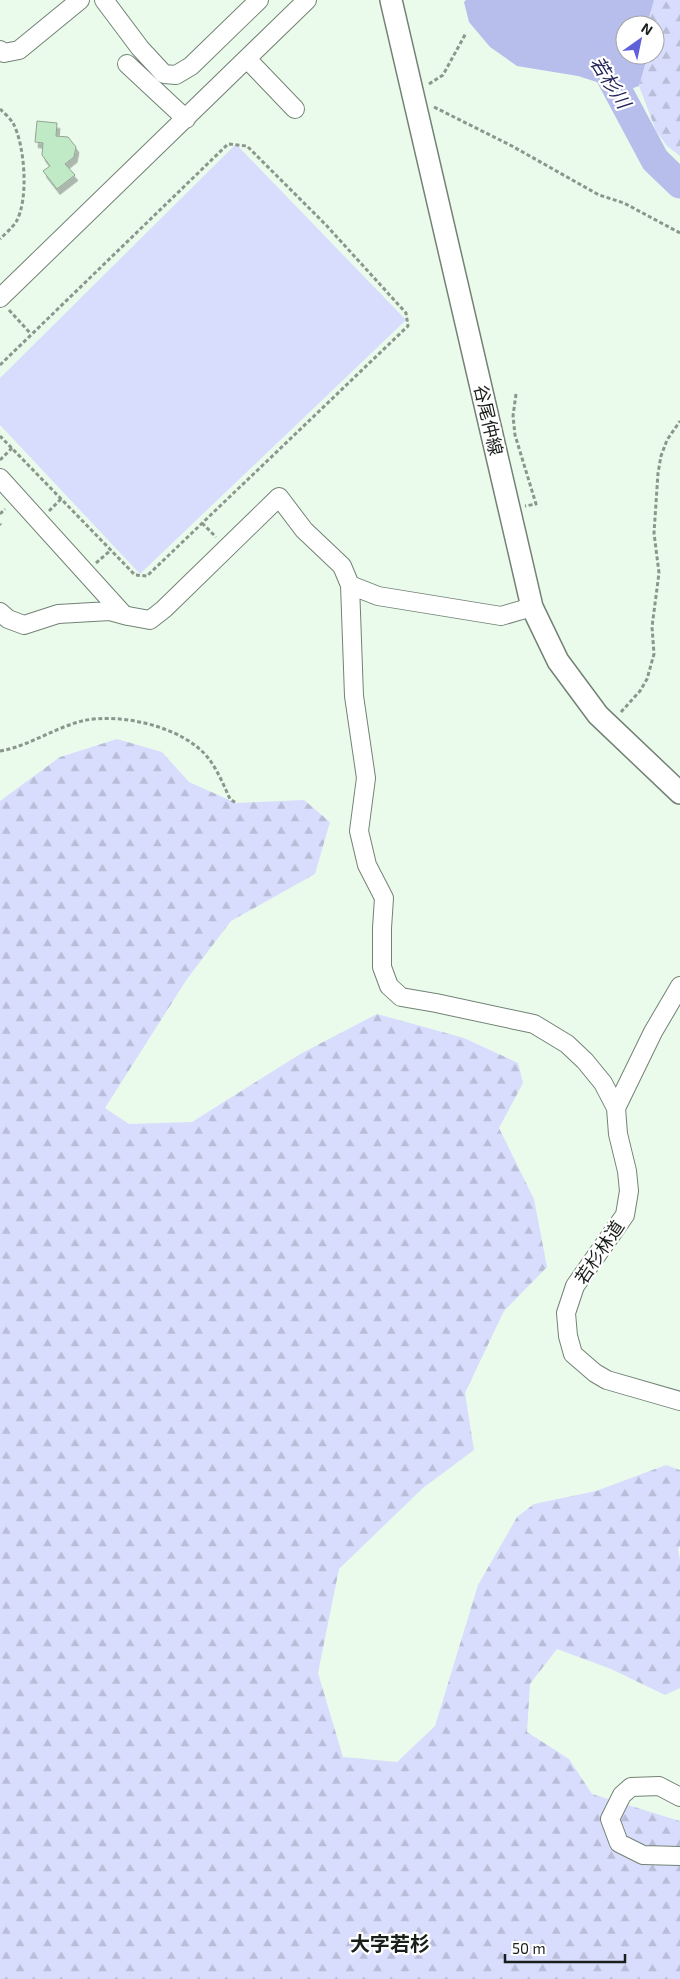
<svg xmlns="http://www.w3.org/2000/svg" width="680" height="1979" viewBox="0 0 680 1979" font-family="'Exo 2','Noto Sans JP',sans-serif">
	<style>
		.grass { fill: #d8ddfd }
		.forest { fill: url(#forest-firs) }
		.water { fill: #b7beec }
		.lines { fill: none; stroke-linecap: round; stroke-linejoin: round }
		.river { stroke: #b7beec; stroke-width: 29 }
		.building { fill: #c0eac5; stroke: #93a294; filter: url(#shadow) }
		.minor-casing { stroke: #738275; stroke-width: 20 }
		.major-casing { stroke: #738275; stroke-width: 24 }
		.path { stroke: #8b978d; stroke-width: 3; stroke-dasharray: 4 2.5; stroke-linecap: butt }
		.minor { stroke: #fff; stroke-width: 18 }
		.major { stroke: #fff; stroke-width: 21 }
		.labels { text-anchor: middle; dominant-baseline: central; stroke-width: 4.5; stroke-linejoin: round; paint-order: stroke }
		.street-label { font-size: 18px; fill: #191f1a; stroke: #fff }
		.water-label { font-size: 19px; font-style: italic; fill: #23235a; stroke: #fff }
		.quarter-label { font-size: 20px; font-weight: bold; fill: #191f1a; stroke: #fff }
	</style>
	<defs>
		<pattern id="forest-firs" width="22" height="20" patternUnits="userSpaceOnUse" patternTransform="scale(1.25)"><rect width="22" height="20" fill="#d8ddfd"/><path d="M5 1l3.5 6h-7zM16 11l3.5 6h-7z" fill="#b9bdd8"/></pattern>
		<filter id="shadow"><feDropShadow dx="3" dy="5.5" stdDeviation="0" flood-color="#0004"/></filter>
	</defs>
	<rect width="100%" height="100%" fill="#eafbec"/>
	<path class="grass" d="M 236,144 L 406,320 L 140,574 L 0,425 L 0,378 Z"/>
	<path class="forest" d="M 654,0 L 680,0 L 680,156 L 667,146 L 656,131 L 639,86 L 648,55 L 655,55 L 655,25 L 647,25 Z
		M 117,739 L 162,752 L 189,782 L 236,803 L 304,800 L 330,822 L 315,874 L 231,921 L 187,979 L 105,1108 L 129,1124 L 192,1122 L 302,1053 L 377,1014 L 464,1038 L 518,1063 L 523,1083 L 499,1128 L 534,1199 L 547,1267 L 504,1311 L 465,1393 L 474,1450 L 423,1488 L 339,1569 L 318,1673 L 343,1757 L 397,1762 L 435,1726 L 478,1585 L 517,1517 L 534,1504 L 596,1491 L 666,1465 L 680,1470 L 680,1546 L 678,1549 L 680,1560 L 680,1688 L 665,1695 L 611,1669 L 557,1649 L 530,1684 L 527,1732 L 569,1759 L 592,1794 L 680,1821 L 680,1979 L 0,1979 L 0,801 L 60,757 Z"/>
	<path class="water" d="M 466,0 L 654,0 L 647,25 L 625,25 L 625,55 L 648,55 L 639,86 L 625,91 L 578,76 L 517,66 L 490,47 L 469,22 L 464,2 Z"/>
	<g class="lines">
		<path class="river" d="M 569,0 L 568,7 L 588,46 L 608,72 L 655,160 L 680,184"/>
	</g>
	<path class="building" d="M 37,121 L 57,123 L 56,136 L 68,137 L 76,147 L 74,157 L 65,164 L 75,175 L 57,189 L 43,171 L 50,166 L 42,155 L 43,143 L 35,142 Z"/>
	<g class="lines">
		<g class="minor-casing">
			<path id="minor" d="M 104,0 L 140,48 L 164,74 L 176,75 L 191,66 L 259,0
				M 0,50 L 4,53 L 19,50 L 80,0
				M 247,59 L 295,109
				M 127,64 L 186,119
				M 0,298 L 307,0
				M 0,478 L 124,615
				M 350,585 L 378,596 L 501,616 L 532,607
				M 0,612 L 8,619 L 24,625 L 58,614 L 110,611 L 128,616 L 150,620 L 164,609 L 279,497 L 304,530 L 342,566 L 350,585 L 354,696 L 366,778 L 359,831 L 367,865 L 384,898 L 382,928 L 382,967 L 389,986 L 401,997 L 436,1003 L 534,1024 L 567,1044 L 585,1061 L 603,1083 L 616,1108
				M 680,986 L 653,1032 L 616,1108 L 618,1134 L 627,1171 L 629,1191 L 625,1215 L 575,1286 L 566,1313 L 568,1336 L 573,1354 L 595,1373 L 607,1380 L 680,1401
				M 680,1797 L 659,1786 L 631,1787 L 622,1795 L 610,1819 L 619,1843 L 643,1855 L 680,1856"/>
		</g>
		<g class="major-casing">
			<path id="major" d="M 391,0 L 532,607 L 558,661 L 598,715 L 680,793"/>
		</g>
		<path class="path" d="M 429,84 L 443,75 L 466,33
			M 434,107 L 512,146 L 599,195 L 624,203 L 680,233
			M 0,109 C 4,113 10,118 13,123 C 25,145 29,200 16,222 C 12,228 5,234 0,239
			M 9,310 L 31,334
			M 0,365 L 228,144 L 247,146 L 326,225 L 406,313 L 408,326 L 147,576 L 135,575 L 0,436
			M 516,394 L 513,416 L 515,435 L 536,504 L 525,506
			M 0,460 L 12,448
			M 49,511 L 61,499
			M 0,514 L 5,509
			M 202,523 L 216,537
			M 0,524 L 1,525
			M 96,563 L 111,550
			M 621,712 L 640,691 L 647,679 L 654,654 L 652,627 L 659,573 L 654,533 L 658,473 L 661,456 L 667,440 L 680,421
			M 0,751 C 29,746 54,728 82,721 C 120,712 185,727 209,759 C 218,771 224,786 230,799 L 236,803"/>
		<use href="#minor" class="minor"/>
		<use href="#major" class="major"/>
	</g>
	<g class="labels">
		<g class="street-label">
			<text transform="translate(489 420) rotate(77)">谷尾仲線</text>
			<text transform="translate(599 1252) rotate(-56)">若杉林道</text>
		</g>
		<g class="water-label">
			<text transform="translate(611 82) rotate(58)">若杉川</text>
		</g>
		<g class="quarter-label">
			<text x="390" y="1943">大字若杉</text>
		</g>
	</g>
	<g transform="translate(640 40) rotate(33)"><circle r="24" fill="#ffffff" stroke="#a3a5a3"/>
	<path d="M0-4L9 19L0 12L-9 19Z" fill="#6061d9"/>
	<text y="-8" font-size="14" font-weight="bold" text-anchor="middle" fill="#191f1a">N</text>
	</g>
	<path d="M505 1954v8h120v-8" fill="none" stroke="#191f1a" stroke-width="2.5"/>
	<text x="512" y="1954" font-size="15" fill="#191f1a" stroke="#ffffff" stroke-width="4" paint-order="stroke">50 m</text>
</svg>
